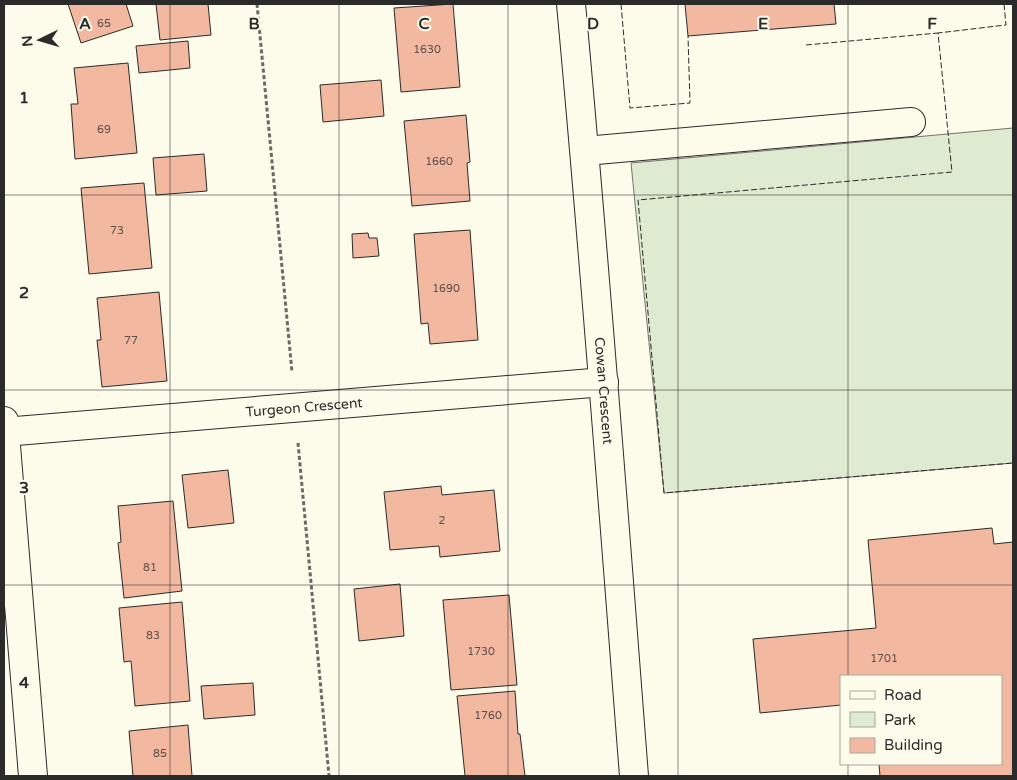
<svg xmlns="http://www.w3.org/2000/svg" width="1017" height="780" viewBox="0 0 1017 780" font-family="'Varela Round',sans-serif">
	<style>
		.green { fill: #deebd1; stroke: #74746e }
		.building { fill: #f2b8a0; stroke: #2b2b2b }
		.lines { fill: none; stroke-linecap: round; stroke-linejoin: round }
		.minor-casing { stroke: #2b2b2b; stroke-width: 30 }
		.path { stroke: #6a6964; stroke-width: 3; stroke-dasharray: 4 2.5; stroke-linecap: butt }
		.minor { stroke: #fdfbea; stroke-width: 28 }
		.fence { stroke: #2b2b2b; stroke-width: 1; stroke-dasharray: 6 2.5; stroke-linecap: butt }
		.grid { fill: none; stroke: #2b2b2b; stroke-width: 1; stroke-opacity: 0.55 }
		.labels { text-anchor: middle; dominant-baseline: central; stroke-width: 4; stroke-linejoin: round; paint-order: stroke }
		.number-label { font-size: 11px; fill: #5d4e48 }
		.street-label { font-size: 14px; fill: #2b2b2b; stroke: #fdfbea }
		.grid-label { font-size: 16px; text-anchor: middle; font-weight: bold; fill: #2b2b2b; stroke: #fdfbea; stroke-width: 4; stroke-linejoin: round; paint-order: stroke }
	</style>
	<rect width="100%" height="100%" fill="#fdfbea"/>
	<path class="green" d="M 1013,128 L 1013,463 L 664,493 L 631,163 Z"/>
	<path class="building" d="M 68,4 L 126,4 L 133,26 L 81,43 Z
		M 156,4 L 208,4 L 211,35 L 160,40 Z
		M 453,4 L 460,87 L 401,92 L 394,8 Z
		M 685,4 L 834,4 L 836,24 L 688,36 Z
		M 188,41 L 190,68 L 139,73 L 136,46 Z
		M 128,63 L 137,153 L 75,159 L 71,104 L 78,104 L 74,68 Z
		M 381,80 L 384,116 L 323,122 L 320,85 Z
		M 466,115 L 470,162 L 467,163 L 470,201 L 412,206 L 404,121 Z
		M 204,154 L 207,191 L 156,195 L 153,158 Z
		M 144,183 L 152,268 L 89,274 L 81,188 Z
		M 470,230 L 478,340 L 430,344 L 428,323 L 421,324 L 414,234 Z
		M 368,233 L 369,238 L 377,238 L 379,256 L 353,258 L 352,234 Z
		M 159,292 L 167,381 L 102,387 L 97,340 L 101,340 L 97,298 Z
		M 228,470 L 234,523 L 188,528 L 182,475 Z
		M 441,486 L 442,495 L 494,490 L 500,551 L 440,557 L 439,546 L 390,550 L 384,492 Z
		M 173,501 L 182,591 L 124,598 L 118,543 L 121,542 L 118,506 Z
		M 992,528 L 994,544 L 1013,542 L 1013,776 L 880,776 L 879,764 L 1001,764 L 1001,676 L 841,676 L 841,705 L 760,713 L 753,639 L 876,628 L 868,540 Z
		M 400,584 L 404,636 L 359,641 L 354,589 Z
		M 509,595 L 517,685 L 451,690 L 443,600 Z
		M 182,602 L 190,701 L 135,706 L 131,661 L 124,662 L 119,608 Z
		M 253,683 L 255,715 L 204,719 L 201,686 Z
		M 515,691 L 518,734 L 520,734 L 525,776 L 465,776 L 457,696 Z
		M 188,725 L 192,776 L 133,776 L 129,731 Z"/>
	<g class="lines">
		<g class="minor-casing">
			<g id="minor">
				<path id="s1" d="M 571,4 C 595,261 614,519 634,776"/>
				<path d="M 585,151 L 911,122"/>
				<path d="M 4,421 L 33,776"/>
				<path id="s2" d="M 4,432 L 604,382"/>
			</g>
		</g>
		<path class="path" d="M 257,4 L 292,372
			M 298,443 L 329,776"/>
		<use href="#minor" class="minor"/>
		<path class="fence" d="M 621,4 L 630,108 L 690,103 L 688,36
			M 1004,4 L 1006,25 L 938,33 L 952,172 L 638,200 L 664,493 L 1013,463
			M 806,45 L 938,33"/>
	</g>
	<path class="grid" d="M 170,4 L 170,776M 339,4 L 339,776M 508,4 L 508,776M 678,4 L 678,776M 848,4 L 848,676M 4,195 L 1013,195M 4,390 L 1013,390M 4,585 L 1013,585M 848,764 L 848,776"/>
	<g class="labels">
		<g class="number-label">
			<text x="104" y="23">65</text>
			<text x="427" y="49">1630</text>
			<text x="104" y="129">69</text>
			<text x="439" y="161">1660</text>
			<text x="117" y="230">73</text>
			<text x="446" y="288">1690</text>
			<text x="131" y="340">77</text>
			<text x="442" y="520">2</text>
			<text x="150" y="567">81</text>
			<text x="153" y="635">83</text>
			<text x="481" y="651">1730</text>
			<text x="884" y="658">1701</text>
			<text x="488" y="715">1760</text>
			<text x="160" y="753">85</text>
		</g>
		<g class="street-label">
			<text stroke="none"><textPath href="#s1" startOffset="388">Cowan Crescent</textPath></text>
			<text stroke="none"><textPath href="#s2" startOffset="301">Turgeon Crescent</textPath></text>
		</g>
	</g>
	<g class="grid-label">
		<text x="85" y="29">A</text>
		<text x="254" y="29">B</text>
		<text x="424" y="29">C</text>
		<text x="593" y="29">D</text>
		<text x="763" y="29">E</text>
		<text x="932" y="29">F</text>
		<text x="24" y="103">1</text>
		<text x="24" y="298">2</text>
		<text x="24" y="493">3</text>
		<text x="24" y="688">4</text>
	</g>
	<rect width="1017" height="780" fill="none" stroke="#2b2b2b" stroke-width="10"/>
	<rect x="840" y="675" width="162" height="90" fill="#fdfbea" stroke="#a9a89e"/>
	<rect x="850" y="691" width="25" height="8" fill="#fdfbea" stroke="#a9a89e"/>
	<text x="884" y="700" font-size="15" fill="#2b2b2b">Road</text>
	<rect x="850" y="712" width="25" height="15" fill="#deebd1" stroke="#a9a89e"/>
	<text x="884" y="725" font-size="15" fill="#2b2b2b">Park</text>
	<rect x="850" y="738" width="25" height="15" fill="#f2b8a0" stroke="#a9a89e"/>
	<text x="884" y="750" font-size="15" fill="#2b2b2b">Building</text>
	<g transform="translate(40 40) rotate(265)" stroke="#fdfbea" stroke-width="4" paint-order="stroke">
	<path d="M0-4L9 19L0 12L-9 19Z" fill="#2b2b2b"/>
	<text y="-8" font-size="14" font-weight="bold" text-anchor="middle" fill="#2b2b2b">N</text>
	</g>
</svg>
